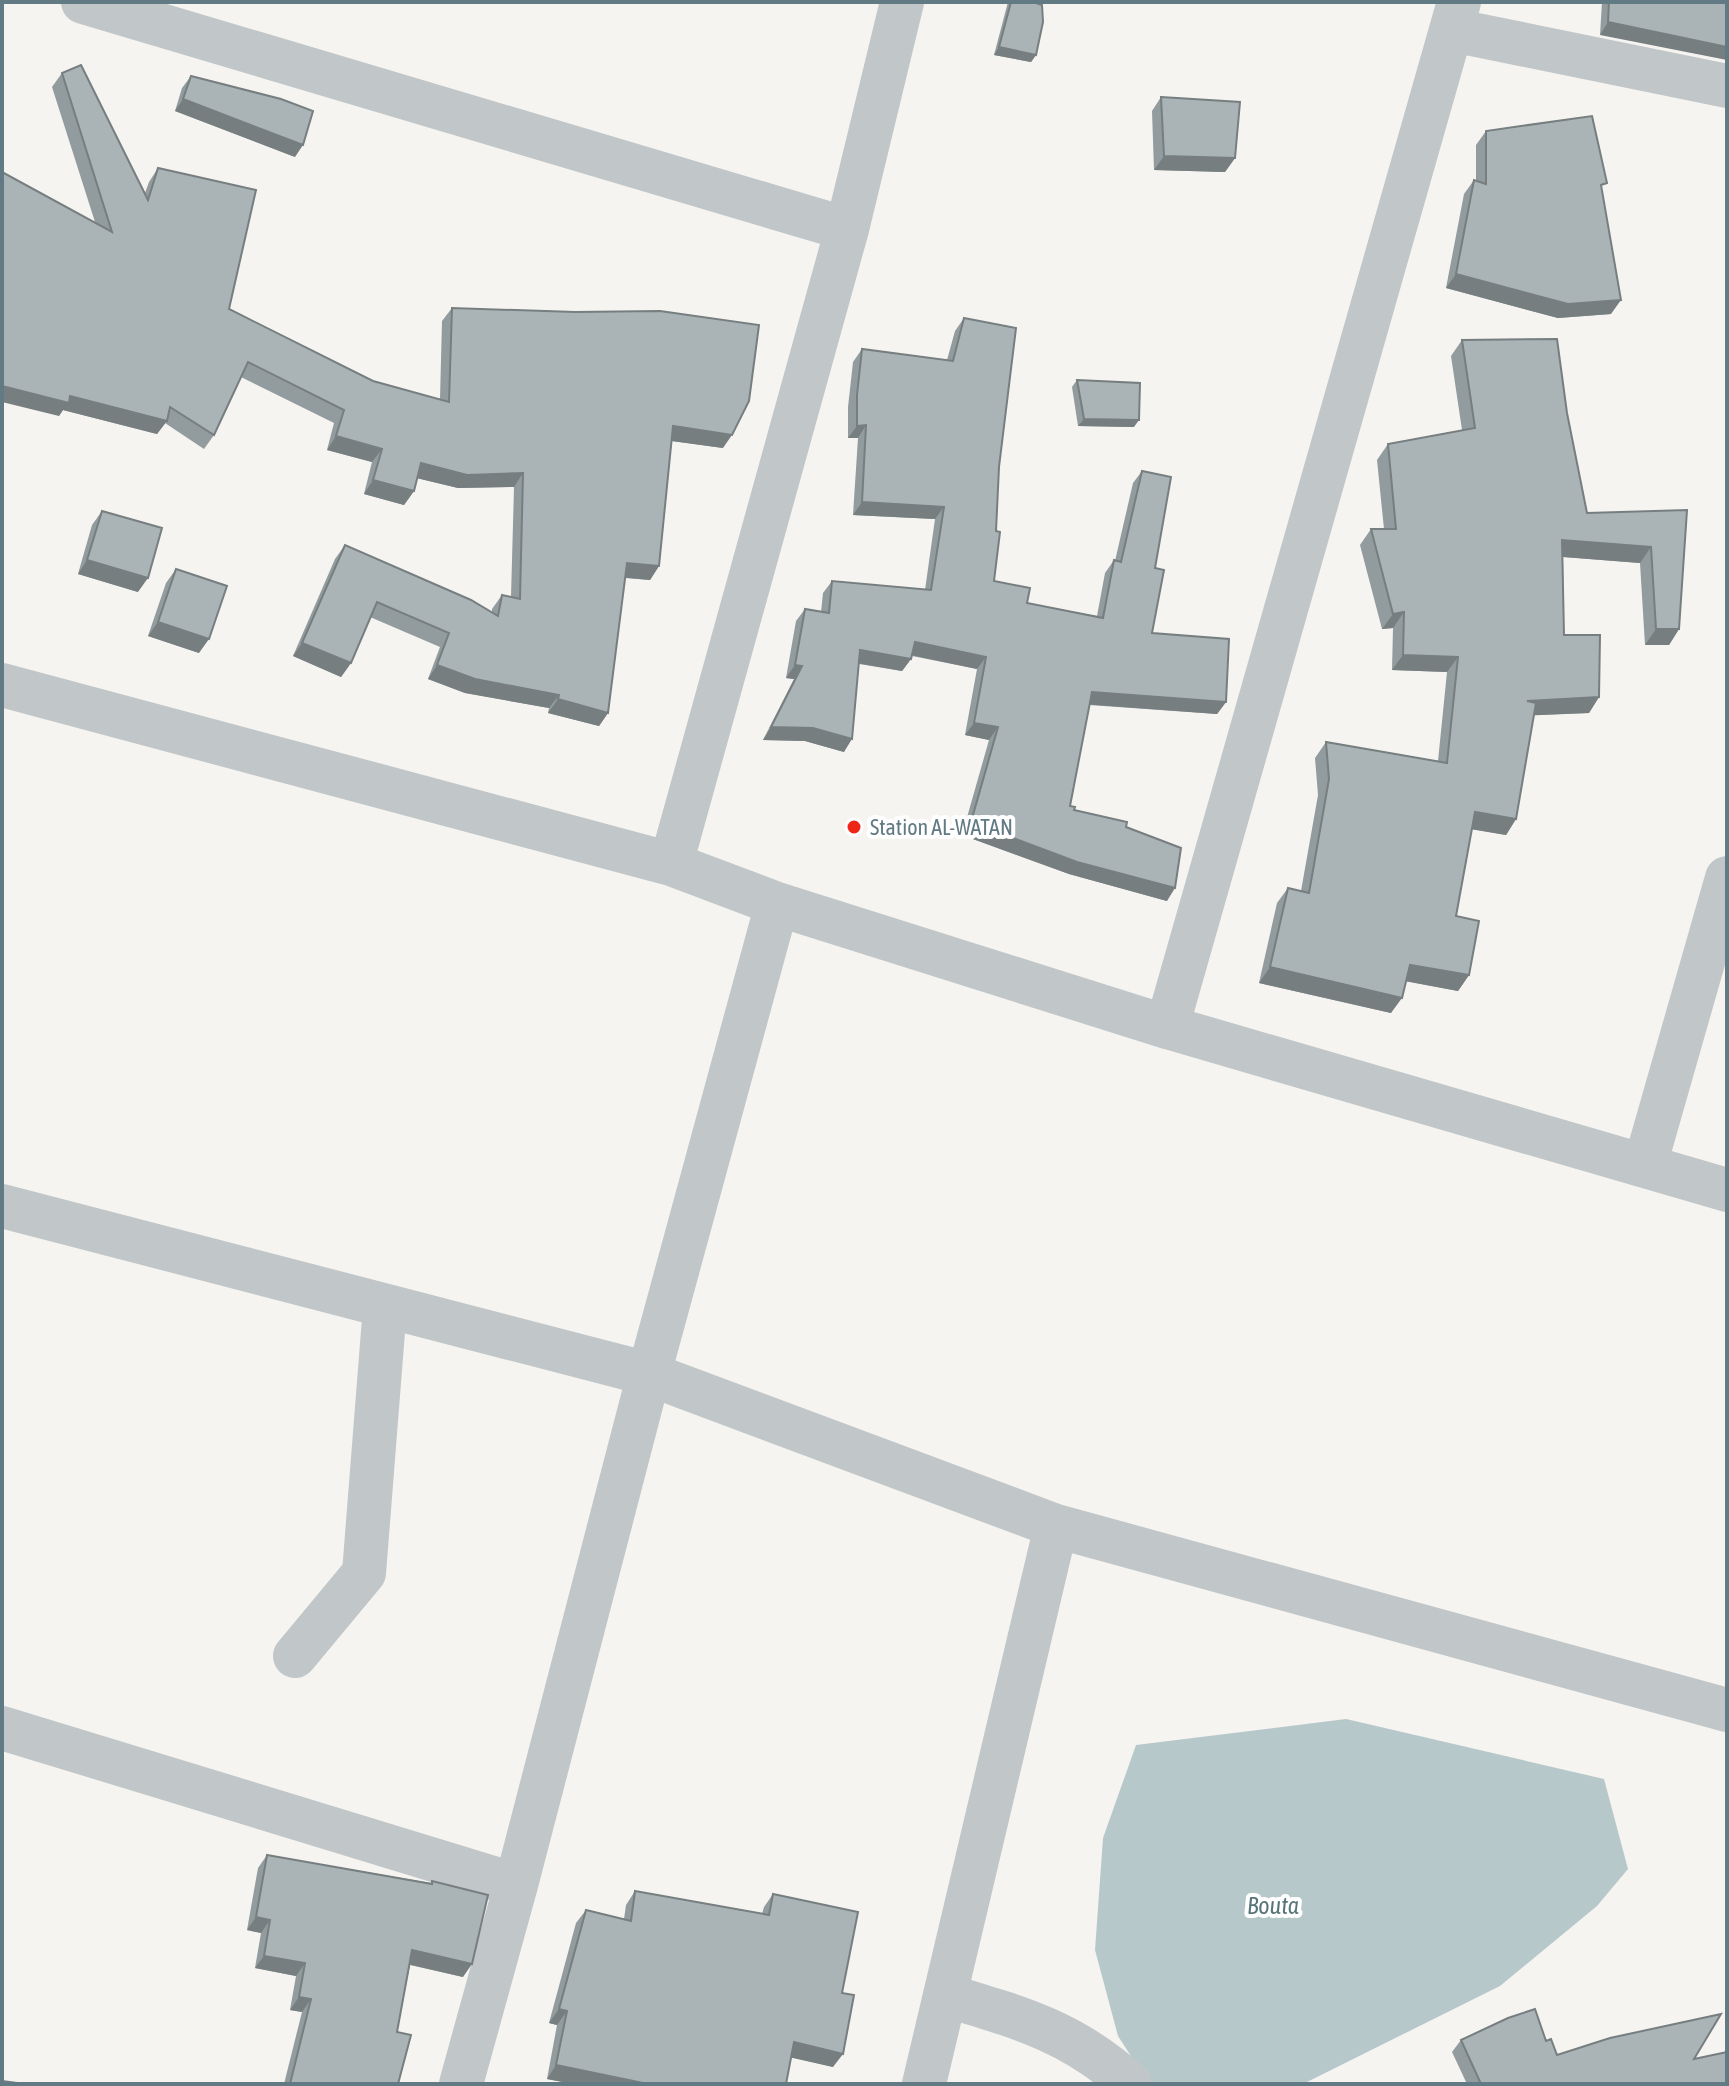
<svg xmlns="http://www.w3.org/2000/svg" width="1729" height="2086" viewBox="0 0 1729 2086" font-family="'Asap Condensed',sans-serif">
	<style>
		.water { fill: #b7c8ca }
		.lines { fill: none; stroke-linecap: round; stroke-linejoin: round }
		.minor { stroke: #c1c6c8; stroke-width: 44 }
		.wall { fill: #929b9d }
		.shaded-wall { fill: #777e80 }
		.building { fill: #aab4b7; stroke: #777e80; stroke-width: 2 }
		.poi-dot { fill: #ee2517; stroke: #fff; stroke-width: 3 }
		.labels { text-anchor: middle; dominant-baseline: central; stroke-width: 8; stroke-linejoin: round; paint-order: stroke }
		.poi-label { font-size: 22px; fill: #617a83; stroke: #fff; text-anchor: start }
		.water-label { font-size: 24px; font-style: italic; fill: #58767a; stroke: #fff }
	</style>
	<rect width="100%" height="100%" fill="#f5f4f0"/>
	<path class="water" d="M 1346,1719 L 1604,1779 L 1628,1869 L 1597,1906 L 1500,1986 L 1303,2084 L 1149,2084 L 1118,2036 L 1095,1950 L 1103,1838 L 1136,1745 Z"/>
	<g class="lines">
		<path class="minor" d="M 83,2 L 847,229
			M 1452,30 L 1727,86
			M 2,685 L 671,864 L 777,904 L 1167,1027 L 1727,1190
			M 671,864 L 847,229 L 902,2
			M 1167,1027 L 1459,2
			M 1645,1165 L 1727,878
			M 2,1206 L 649,1374 L 1056,1526 L 1727,1710
			M 295,1656 L 364,1573 L 385,1306
			M 2,1728 L 516,1885
			M 945,1995 C 1018,2017 1072,2031 1130,2084
			M 461,2084 L 516,1885 L 649,1374 L 777,904
			M 924,2084 L 1056,1526"/>
	</g>
	<path class="wall" d="M 1008,2 L 1033,2 L 1036,55 L 1031,62 L 994,55 Z
		M 1602,2 L 1727,2 L 1600,35 Z
		M 62,73 L 145,193 L 149,182 L 158,168 L 229,309 L 373,381 L 440,399 L 442,321 L 452,308 L 723,448 L 672,441 L 659,566 L 650,580 L 625,578 L 608,713 L 599,726 L 548,713 L 549,708 L 465,693 L 428,679 L 440,647 L 370,617 L 351,663 L 341,677 L 293,656 L 335,559 L 345,545 L 492,613 L 492,609 L 502,595 L 511,597 L 514,487 L 458,488 L 417,478 L 414,491 L 404,505 L 364,494 L 372,462 L 327,450 L 334,423 L 241,377 L 214,435 L 204,449 L 165,423 L 157,434 L 63,410 L 59,416 L 95,222 L 52,87 Z
		M 191,76 L 295,157 L 175,111 L 182,88 Z
		M 1161,97 L 1235,158 L 1225,172 L 1154,170 L 1152,111 Z
		M 1486,131 L 1602,189 L 1611,314 L 1558,318 L 1446,288 L 1464,194 L 1474,180 L 1476,180 L 1476,145 Z
		M 964,318 L 999,467 L 994,581 L 1027,603 L 1097,616 L 1105,573 L 1114,560 L 1115,561 L 1133,483 L 1142,471 L 1155,568 L 1152,633 L 1226,702 L 1217,714 L 1089,705 L 1070,806 L 1074,810 L 1126,827 L 1167,901 L 1069,874 L 962,835 L 989,740 L 965,735 L 977,669 L 912,656 L 911,659 L 902,671 L 859,664 L 844,752 L 805,741 L 763,740 L 794,679 L 786,678 L 796,621 L 805,609 L 821,612 L 823,593 L 832,581 L 925,590 L 935,519 L 853,515 L 858,438 L 848,438 L 848,407 L 853,362 L 862,349 L 947,360 L 955,331 Z
		M 1462,340 L 1567,413 L 1587,513 L 1687,510 L 1679,629 L 1669,645 L 1645,645 L 1640,563 L 1563,557 L 1564,635 L 1599,697 L 1589,713 L 1534,715 L 1516,819 L 1506,835 L 1472,829 L 1456,916 L 1469,975 L 1458,991 L 1406,981 L 1391,1013 L 1259,983 L 1277,903 L 1288,888 L 1301,891 L 1318,795 L 1315,758 L 1326,742 L 1438,761 L 1447,672 L 1392,670 L 1393,628 L 1382,629 L 1360,545 L 1371,529 L 1384,529 L 1377,460 L 1388,444 L 1462,430 L 1451,356 Z
		M 1077,380 L 1134,427 L 1078,426 L 1072,387 Z
		M 102,511 L 138,592 L 78,574 L 92,525 Z
		M 176,569 L 199,653 L 148,636 L 166,583 Z
		M 267,1855 L 431,1883 L 432,1881 L 463,1977 L 410,1965 L 397,2032 L 398,2084 L 284,2084 L 302,2012 L 290,2010 L 296,1976 L 255,1968 L 261,1933 L 247,1930 L 258,1868 Z
		M 635,1891 L 762,1914 L 764,1907 L 773,1894 L 842,1993 L 833,2067 L 791,2057 L 786,2084 L 573,2084 L 547,2079 L 557,2025 L 549,2023 L 576,1923 L 586,1910 L 624,1919 L 626,1905 Z
		M 1461,2040 L 1546,2041 L 1557,2055 L 1694,2059 L 1727,2084 L 1467,2084 L 1452,2052 Z"/>
	<path class="shaded-wall" d="M 1608,22 L 1727,47 L 1727,60 L 1600,35 Z
		M 999,47 L 1036,55 L 1031,62 L 994,55 Z
		M 183,99 L 303,145 L 295,157 L 175,111 Z
		M 1164,156 L 1235,158 L 1225,172 L 1154,170 Z
		M 1456,274 L 1621,300 L 1611,314 L 1558,318 L 1446,288 Z
		M 2,386 L 70,396 L 167,421 L 157,434 L 63,410 L 59,416 L 2,402 Z
		M 1084,419 L 1139,420 L 1134,427 L 1078,426 Z
		M 866,425 L 858,438 L 848,438 L 857,426 Z
		M 673,426 L 732,435 L 723,448 L 664,440 Z
		M 336,436 L 382,449 L 372,462 L 327,450 Z
		M 421,463 L 523,473 L 514,487 L 458,488 L 412,477 Z
		M 373,480 L 414,491 L 404,505 L 364,494 Z
		M 862,502 L 944,507 L 935,519 L 853,515 Z
		M 1562,540 L 1651,547 L 1640,563 L 1551,556 Z
		M 87,560 L 148,578 L 138,592 L 78,574 Z
		M 627,563 L 659,566 L 650,580 L 618,577 Z
		M 1404,612 L 1393,628 L 1382,629 L 1393,614 Z
		M 158,622 L 209,639 L 199,653 L 148,636 Z
		M 1656,629 L 1679,629 L 1669,645 L 1645,645 Z
		M 915,642 L 986,657 L 977,669 L 906,654 Z
		M 302,643 L 351,663 L 341,677 L 293,656 Z
		M 860,650 L 911,659 L 902,671 L 851,662 Z
		M 1403,655 L 1458,657 L 1447,672 L 1392,670 Z
		M 437,665 L 559,695 L 549,708 L 465,693 L 428,679 Z
		M 795,665 L 802,666 L 794,679 L 786,678 Z
		M 1092,692 L 1226,702 L 1217,714 L 1083,704 Z
		M 1599,697 L 1589,713 L 1516,716 L 1527,701 Z
		M 558,699 L 608,713 L 599,726 L 548,713 Z
		M 974,723 L 998,727 L 989,740 L 965,735 Z
		M 771,727 L 813,728 L 852,739 L 844,752 L 805,741 L 763,740 Z
		M 1475,812 L 1516,819 L 1506,835 L 1464,828 Z
		M 971,822 L 1175,888 L 1167,901 L 1069,874 L 962,835 Z
		M 1410,965 L 1469,975 L 1458,991 L 1399,980 Z
		M 1270,967 L 1402,998 L 1391,1013 L 1259,983 Z
		M 256,1917 L 270,1920 L 261,1933 L 247,1930 Z
		M 412,1950 L 472,1964 L 463,1977 L 403,1963 Z
		M 264,1956 L 305,1963 L 296,1976 L 255,1968 Z
		M 299,1997 L 311,1999 L 302,2012 L 290,2010 Z
		M 559,2009 L 567,2011 L 557,2025 L 549,2023 Z
		M 794,2042 L 843,2054 L 833,2067 L 784,2056 Z
		M 556,2065 L 648,2084 L 573,2084 L 547,2079 Z"/>
	<path class="building" d="M 1011,2 L 1033,2 L 1042,5 L 1043,22 L 1036,55 L 999,47 Z
		M 1609,2 L 1727,2 L 1727,47 L 1608,22 Z
		M 81,65 L 148,200 L 158,168 L 256,190 L 229,309 L 373,381 L 449,402 L 452,308 L 575,312 L 660,311 L 759,325 L 749,401 L 732,435 L 673,426 L 659,566 L 627,563 L 608,713 L 558,699 L 559,695 L 475,679 L 437,665 L 449,633 L 377,602 L 351,663 L 302,643 L 345,545 L 471,600 L 498,616 L 502,595 L 520,599 L 523,473 L 467,475 L 421,463 L 414,491 L 373,480 L 382,449 L 336,436 L 344,410 L 248,362 L 214,435 L 170,407 L 167,421 L 70,396 L 69,403 L 2,386 L 2,172 L 112,232 L 62,73 Z
		M 191,76 L 281,99 L 313,111 L 303,145 L 183,99 Z
		M 1161,97 L 1240,102 L 1235,158 L 1164,156 Z
		M 1592,116 L 1607,183 L 1601,185 L 1621,300 L 1568,304 L 1456,274 L 1474,180 L 1486,184 L 1486,131 Z
		M 964,318 L 1016,328 L 999,467 L 996,531 L 1000,532 L 994,581 L 1030,588 L 1027,603 L 1103,618 L 1114,560 L 1121,562 L 1142,471 L 1171,477 L 1155,568 L 1164,570 L 1152,633 L 1229,639 L 1226,702 L 1092,692 L 1070,806 L 1075,807 L 1074,810 L 1127,822 L 1126,827 L 1181,848 L 1175,888 L 1077,862 L 971,822 L 998,727 L 974,723 L 986,657 L 915,642 L 911,659 L 860,650 L 852,739 L 813,728 L 771,727 L 802,666 L 795,665 L 805,609 L 829,613 L 832,581 L 931,590 L 944,507 L 862,502 L 866,425 L 857,426 L 857,395 L 862,349 L 953,361 Z
		M 1557,339 L 1567,413 L 1587,513 L 1687,510 L 1679,629 L 1656,629 L 1651,547 L 1562,540 L 1564,635 L 1600,635 L 1599,697 L 1527,701 L 1536,703 L 1516,819 L 1475,812 L 1456,916 L 1479,921 L 1469,975 L 1410,965 L 1402,998 L 1270,967 L 1288,888 L 1309,893 L 1329,779 L 1326,742 L 1447,763 L 1458,657 L 1403,655 L 1404,612 L 1393,614 L 1371,529 L 1396,529 L 1388,444 L 1475,428 L 1462,340 Z
		M 1077,380 L 1140,383 L 1139,420 L 1084,419 Z
		M 102,511 L 162,528 L 148,578 L 87,560 Z
		M 176,569 L 227,586 L 209,639 L 158,622 Z
		M 267,1855 L 432,1884 L 432,1881 L 488,1895 L 472,1964 L 412,1950 L 397,2032 L 411,2035 L 398,2084 L 290,2084 L 311,1999 L 299,1997 L 305,1963 L 264,1956 L 270,1920 L 256,1917 Z
		M 635,1891 L 769,1915 L 773,1894 L 858,1912 L 842,1993 L 854,1995 L 843,2054 L 794,2042 L 786,2084 L 648,2084 L 556,2065 L 567,2011 L 559,2009 L 586,1910 L 631,1921 Z
		M 1535,2009 L 1546,2041 L 1551,2039 L 1557,2055 L 1610,2038 L 1721,2014 L 1694,2059 L 1727,2052 L 1727,2084 L 1481,2084 L 1461,2040 L 1508,2018 Z
		M 2,2081 L 25,2084 L 2,2084 Z"/>
	<circle class="poi-dot" cx="854" cy="827" r="8"/>
	<g class="labels">
		<g class="poi-label">
			<text x="870" y="827">Station AL-WATAN</text>
		</g>
		<g class="water-label">
			<text x="1273" y="1905">Bouta</text>
		</g>
	</g>
	<rect width="1729" height="2086" fill="none" stroke="#617a83" stroke-width="8"/>
</svg>
